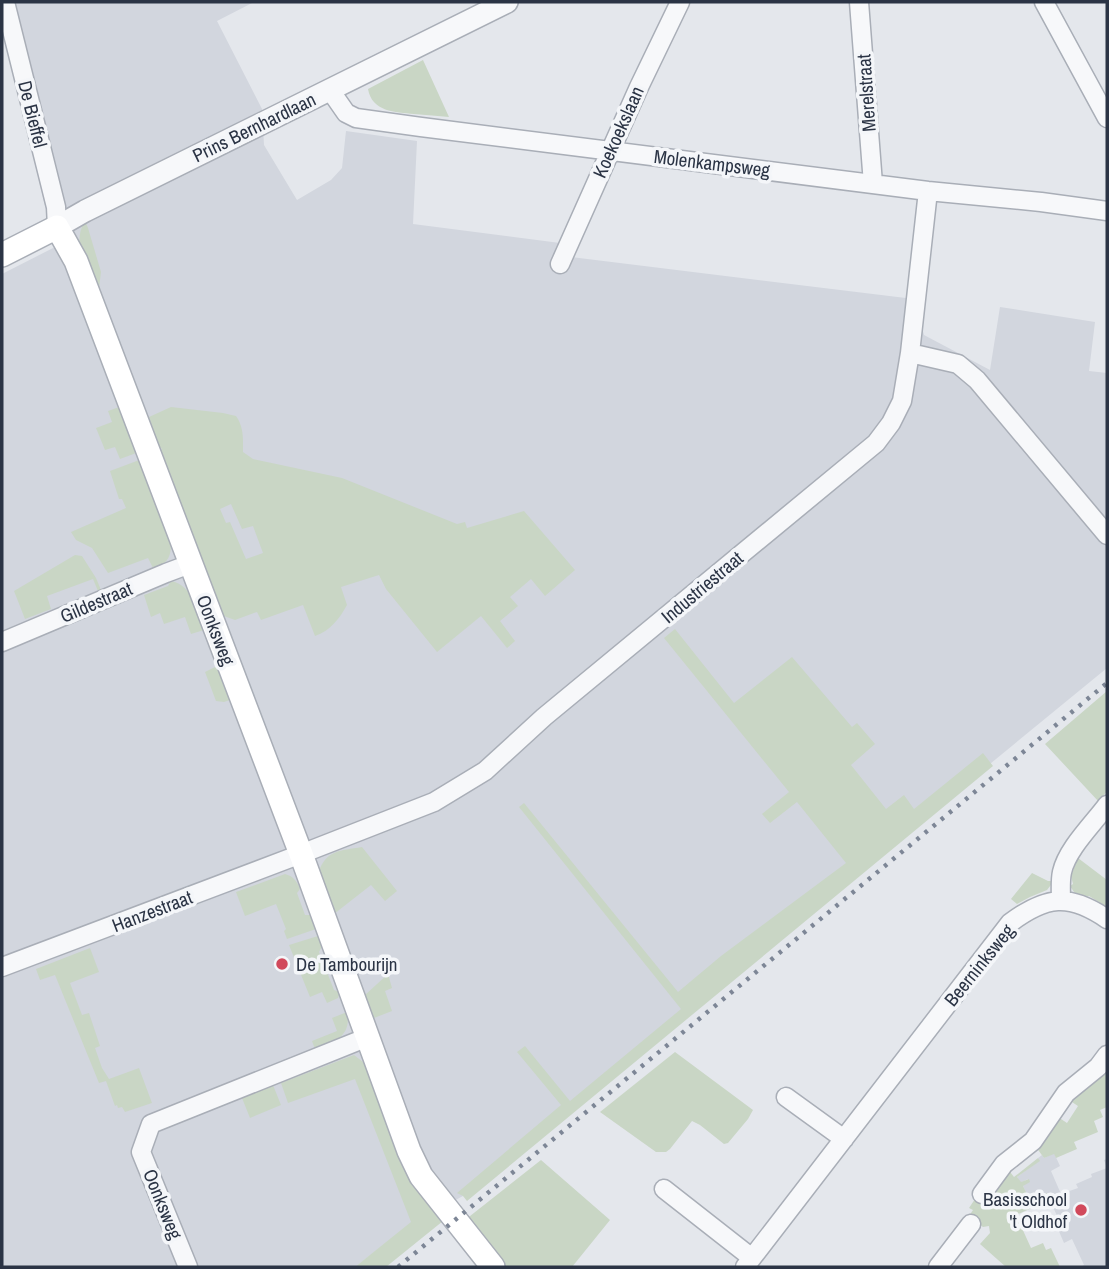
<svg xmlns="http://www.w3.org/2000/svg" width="1109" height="1269" viewBox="0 0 1109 1269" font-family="'Archivo Narrow',sans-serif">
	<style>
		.built { fill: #d2d6de }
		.green { fill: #c9d6c5; fill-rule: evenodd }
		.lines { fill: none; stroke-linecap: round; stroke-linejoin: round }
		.minor-casing { stroke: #a9aeb7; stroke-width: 21 }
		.tertiary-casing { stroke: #a9aeb7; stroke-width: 24 }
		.secondary-casing { stroke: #a9aeb7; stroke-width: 26 }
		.minor { stroke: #f7f8fa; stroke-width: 18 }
		.tertiary { stroke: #f7f8fa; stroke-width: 21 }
		.secondary { stroke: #fff; stroke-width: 23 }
		.rail { stroke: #7d8696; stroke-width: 4.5; stroke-dasharray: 3.5 7; stroke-linecap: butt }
		.poi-dot { fill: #d1495b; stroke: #f4f6f9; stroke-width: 2.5 }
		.labels { text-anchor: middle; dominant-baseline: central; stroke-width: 7; stroke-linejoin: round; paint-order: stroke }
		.street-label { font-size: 19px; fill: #2b3445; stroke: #f4f6f9 }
		.poi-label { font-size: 19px; fill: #2b3445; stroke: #f4f6f9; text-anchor: start }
	</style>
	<rect width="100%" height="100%" fill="#e4e7ec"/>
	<path class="built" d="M 2,2 L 254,2 L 217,21 L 262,109 L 264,145 L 297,200 L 331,180 L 342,168 L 346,131 L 417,141 L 413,224 L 560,243 L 571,257 L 914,299 L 924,335 L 990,370 L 1000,307 L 1095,322 L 1089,371 L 1107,373 L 1107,668 L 463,1196 L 412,1223 L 355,1267 L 2,1267 L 2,274 L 55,247 L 2,27 Z
		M 1054,1153 L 1060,1166 L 1051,1171 L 1061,1194 L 1078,1188 L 1076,1184 L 1092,1177 L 1091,1174 L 1107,1168 L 1104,1160 L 1107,1159 L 1107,1267 L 1081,1267 L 1084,1265 L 1072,1239 L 1064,1243 L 1055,1222 L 1059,1220 L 1047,1194 L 1030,1201 L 1023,1186 L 1028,1179 L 1020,1183 L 1017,1177 L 1039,1161 L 1038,1158 L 1042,1155 L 1044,1158 Z"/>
	<path class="green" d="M 423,60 L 449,117 C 438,116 426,115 414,114 C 395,112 372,112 368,89 Z
		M 85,221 L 88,228 L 101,272 L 98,297 C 89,275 70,244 85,221 Z
		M 122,406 L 139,452 L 120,459 L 115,447 L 105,450 L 96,428 L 112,422 L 108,411 Z
		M 171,407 L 223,413 L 236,416 C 244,427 243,439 243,452 L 253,459 L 342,478 L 457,524 L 465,522 L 467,528 L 524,511 L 575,570 L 545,596 L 531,579 L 510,597 L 518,606 L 500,621 L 515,641 L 507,648 L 481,616 L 437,652 L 386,589 L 379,575 L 341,587 L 347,605 C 340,618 330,631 315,636 L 303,605 L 261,620 L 257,612 L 235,620 L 221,615 L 188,524 L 188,519 L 179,517 L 157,456 L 162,449 L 159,446 L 149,417 ZM 231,504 L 242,529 L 253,526 L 263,553 L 246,559 L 230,522 L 226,523 L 220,509 Z
		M 142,459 L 170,540 C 173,556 167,563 154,570 L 148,558 L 108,573 L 92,548 L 76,540 L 71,532 L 126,508 L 122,499 L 119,499 L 110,471 Z
		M 75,555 L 82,556 L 96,578 L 101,590 L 98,591 L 93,579 L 47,596 L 51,609 L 25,619 L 14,591 Z
		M 171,581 C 193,585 197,612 204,630 L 191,634 L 185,617 L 164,624 L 160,613 L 151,617 L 144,595 L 168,586 Z
		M 675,629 L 734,703 L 792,657 L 852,727 L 857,723 L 875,744 L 851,765 L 886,809 L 904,795 L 914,809 L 983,753 L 993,766 L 467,1201 L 463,1196 L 457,1193 L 561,1105 L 517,1052 L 525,1046 L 570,1101 L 681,1009 L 519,807 L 524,803 L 678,992 L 721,956 L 846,863 L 797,802 L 770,823 L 762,814 L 789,792 L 664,638 Z
		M 217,666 L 230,700 L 224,702 L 216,701 L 205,672 Z
		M 1107,691 L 1107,791 L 1099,802 L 1045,744 Z
		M 362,847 L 397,891 L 385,901 L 371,885 L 334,914 L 318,874 C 326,849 340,851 362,847 Z
		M 1078,858 L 1107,880 L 1107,907 L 1089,896 L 1081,899 L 1076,895 L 1070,886 L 1073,884 L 1071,876 Z
		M 1032,873 L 1048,881 L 1054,881 L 1047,890 L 1030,897 L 1017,904 L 1011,899 Z
		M 285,874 C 293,876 297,881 300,889 L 297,893 L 305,915 L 311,915 L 316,929 L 287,939 L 284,931 L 286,929 L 276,904 L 245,916 L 236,892 Z
		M 318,936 L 322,946 L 319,952 L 334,990 L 340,992 L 338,998 L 327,1003 L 322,992 L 310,997 L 289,945 Z
		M 90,948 L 99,972 L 70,983 L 82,1015 L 89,1013 L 100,1046 L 95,1048 L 102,1068 L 109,1079 L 139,1068 L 152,1103 L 125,1112 L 122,1107 L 118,1108 L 117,1105 L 115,1106 L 106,1081 L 99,1083 L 55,975 L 40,980 L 36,969 Z
		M 388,974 L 392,988 L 385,991 L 392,1011 L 374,1018 L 365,995 Z
		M 347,1012 C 352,1037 334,1042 315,1049 L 312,1041 L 337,1031 L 332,1018 Z
		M 675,1052 L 753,1110 L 748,1119 L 728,1143 L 724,1144 L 700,1125 L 692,1121 L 670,1149 L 666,1152 L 656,1152 L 600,1112 Z
		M 354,1055 L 363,1062 L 366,1067 L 403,1166 L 410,1179 L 443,1221 L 386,1267 L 355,1267 L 411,1222 L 355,1079 L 288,1103 L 281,1083 Z
		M 1107,1065 L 1107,1107 L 1100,1110 L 1103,1117 L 1094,1121 L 1098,1132 L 1074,1142 L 1077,1149 L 1056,1158 L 1054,1154 L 1044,1158 L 1036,1147 L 1058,1117 L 1067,1123 L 1078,1106 L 1069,1100 Z
		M 273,1085 L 281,1105 L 250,1118 L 242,1098 Z
		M 1038,1158 L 1040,1161 L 1017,1177 L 1021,1182 L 1029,1179 L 1030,1182 L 1023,1186 L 1030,1200 L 1047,1193 L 1050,1200 L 1016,1215 L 1031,1248 L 1043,1243 L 1046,1250 L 1051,1248 L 1060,1267 L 1006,1267 L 980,1244 L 990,1233 L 989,1226 L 983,1227 L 969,1216 L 973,1210 L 969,1208 L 975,1199 L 982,1203 L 1003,1171 L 1007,1168 L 1014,1177 Z
		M 541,1160 L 610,1220 L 572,1267 L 505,1267 L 465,1220 Z"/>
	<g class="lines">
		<g class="minor-casing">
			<path id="minor" d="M 5,2 L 56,207 L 57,227
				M 859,2 L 873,184
				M 1044,2 L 1107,118
				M 330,90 L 346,113 L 356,118 L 421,127 L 928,191 L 1041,202 L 1107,211
				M 560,264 L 639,87 L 680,2
				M 910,353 L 958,364 L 977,380 L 1107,535
				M 2,642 L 166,573 L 190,564
				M 1061,901 C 1061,892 1060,881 1062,872 C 1067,849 1093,824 1107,805
				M 2,967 L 301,854 L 434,802 L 485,771 L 544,717 L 876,443 L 891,423 L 902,401 L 910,353 L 928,191
				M 786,1097 L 844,1139
				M 664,1189 L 752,1258
				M 982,1194 L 1004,1164 L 1033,1141 L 1066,1093 L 1098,1067 L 1107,1055
				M 188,1267 L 141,1152 L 151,1124 L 368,1037
				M 745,1267 L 1010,923 C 1046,896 1069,893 1107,919
				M 938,1267 L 971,1224"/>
		</g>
		<g class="tertiary-casing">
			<path id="tertiary" d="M 57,227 L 85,211 L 507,2"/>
		</g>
		<g class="secondary-casing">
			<path id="secondary" d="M 2,255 L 57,227 L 76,261 L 301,854 L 409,1151 L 421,1176 L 493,1267"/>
		</g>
		<use href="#minor" class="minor"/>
		<use href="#tertiary" class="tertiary"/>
		<use href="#secondary" class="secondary"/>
		<path class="rail" d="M 398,1267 L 1107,683"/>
	</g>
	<g class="poi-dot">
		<circle cx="282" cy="964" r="7"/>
		<circle cx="1081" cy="1210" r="7"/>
	</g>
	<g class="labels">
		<g class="street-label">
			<text transform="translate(866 93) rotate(-94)">Merelstraat</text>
			<text transform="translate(33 114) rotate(76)">De Bieffel</text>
			<text transform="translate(254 127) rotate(-26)">Prins Bernhardlaan</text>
			<text transform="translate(618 132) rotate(-66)">Koekoekslaan</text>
			<text transform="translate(712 163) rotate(7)">Molenkampsweg</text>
			<text transform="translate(702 587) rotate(-40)">Industriestraat</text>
			<text transform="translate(96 602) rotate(-23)">Gildestraat</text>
			<text transform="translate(216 630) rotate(69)">Oonksweg</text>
			<text transform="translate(152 911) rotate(-21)">Hanzestraat</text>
			<text transform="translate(979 965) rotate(-51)">Beerninksweg</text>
			<text transform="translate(163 1204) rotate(68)">Oonksweg</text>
		</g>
		<g class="poi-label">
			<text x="296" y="964">De Tambourijn</text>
			<text x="1067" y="1199" text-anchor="end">Basisschool<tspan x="1067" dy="22">'t Oldhof</tspan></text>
		</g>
	</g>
	<rect width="1109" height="1269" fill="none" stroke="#2b3445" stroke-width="7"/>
</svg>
